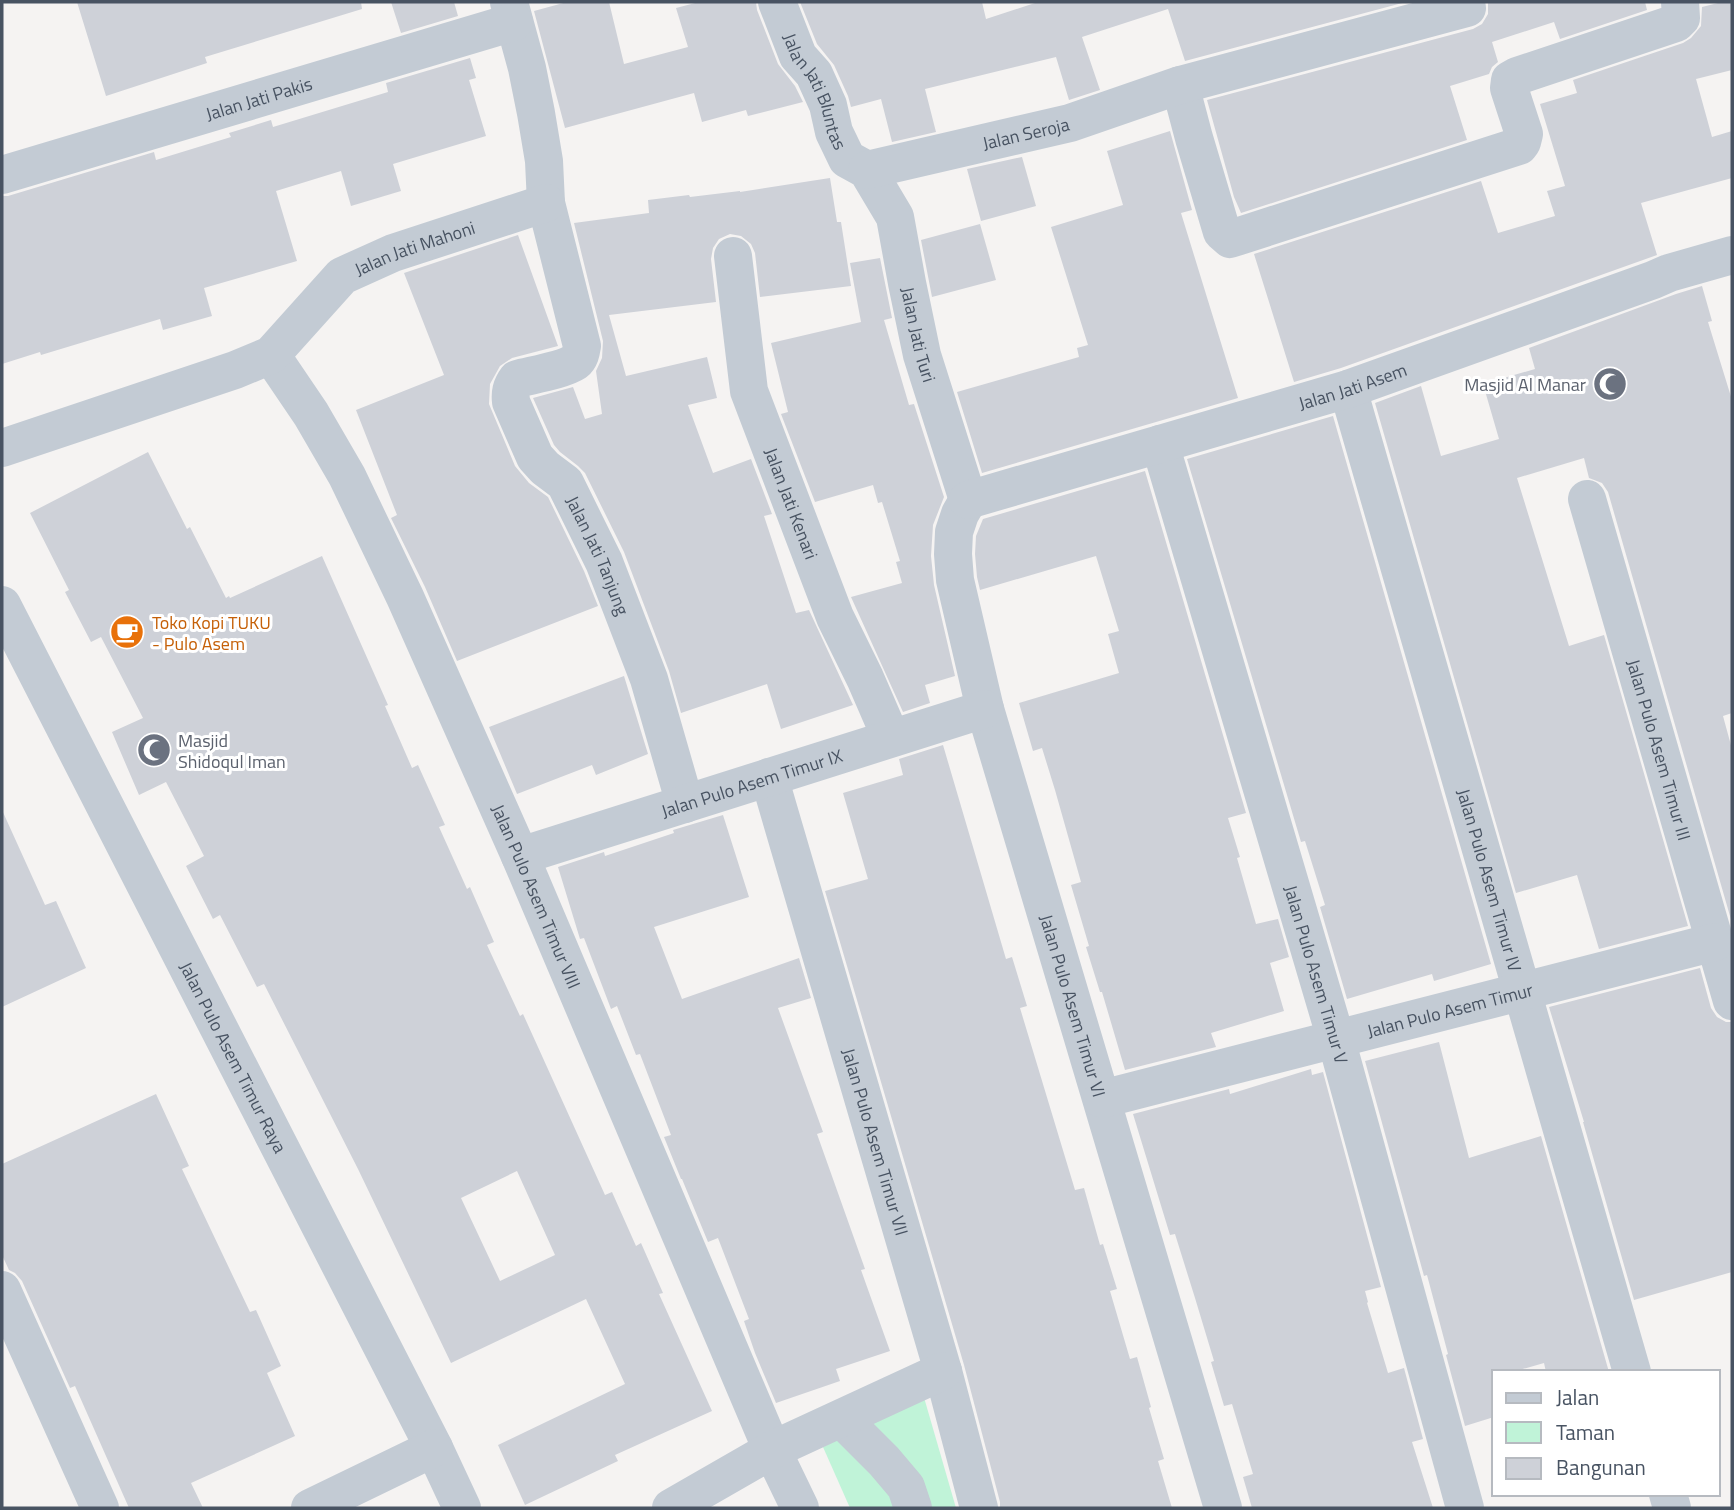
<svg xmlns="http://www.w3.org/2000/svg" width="1734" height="1510" viewBox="0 0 1734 1510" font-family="'Titillium Web',sans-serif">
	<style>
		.green { fill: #c0f3d8 }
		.building { fill: #ced1d8; fill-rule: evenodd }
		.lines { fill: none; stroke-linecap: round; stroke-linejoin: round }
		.minor { stroke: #c3cbd4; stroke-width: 38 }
		.labels { text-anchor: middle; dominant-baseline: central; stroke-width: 6; stroke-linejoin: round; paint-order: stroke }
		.street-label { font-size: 18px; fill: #485362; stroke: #fff }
		.worship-label { font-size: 18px; fill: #5b616d; stroke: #fff; text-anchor: end }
		.food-label { font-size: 18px; fill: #c56008; stroke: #fff; text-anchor: start }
	</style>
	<rect width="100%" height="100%" fill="#f5f3f2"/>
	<path class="green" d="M 923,1394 L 956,1508 L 850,1508 L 823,1447 Z"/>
	<path class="building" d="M 77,2 L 361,2 L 362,9 L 205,57 L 207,63 L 106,96 Z
		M 391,2 L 454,2 L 458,16 L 401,33 Z
		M 567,2 L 609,2 L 624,64 L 688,47 L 676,8 L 699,2 L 756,2 L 757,10 L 778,64 L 795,86 L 803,102 L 748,116 L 746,110 L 702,122 L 694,93 L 565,128 L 534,11 Z
		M 800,2 L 982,2 L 986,19 L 1038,2 L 1406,2 L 1185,61 L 1168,9 L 1082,37 L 1100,90 L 1069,100 L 1056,57 L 925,89 L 936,132 L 892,142 L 881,99 L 851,107 L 848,96 L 834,65 L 817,44 Z
		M 1488,2 L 1645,2 L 1647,10 L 1560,39 L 1554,22 L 1492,42 L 1498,62 L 1492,67 L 1489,74 L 1450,86 L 1467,140 L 1241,213 L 1234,197 L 1207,100 L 1473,29 L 1482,24 L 1488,14 Z
		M 1722,2 L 1732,2 L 1732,70 L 1696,79 L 1712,137 L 1732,131 L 1732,178 L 1641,203 L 1657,255 L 1341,368 L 1294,382 L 1254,254 L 1481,181 L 1498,233 L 1555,216 L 1547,191 L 1565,186 L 1540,104 L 1577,93 L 1573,80 L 1683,43 L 1691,38 L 1701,26 L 1702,7 Z
		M 470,58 L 476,78 L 469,80 L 486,136 L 393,164 L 401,191 L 351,206 L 341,171 L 276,191 L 297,261 L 204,288 L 212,316 L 163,330 L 160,319 L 41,355 L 40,352 L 2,364 L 2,196 L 8,196 L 154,152 L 156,160 L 231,137 L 229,133 L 271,120 L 273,127 L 388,92 L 386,83 Z
		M 1170,131 L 1192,210 L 1181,213 L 1238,398 L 982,473 L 957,392 L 1079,357 L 1077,348 L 1088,345 L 1051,227 L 1123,205 L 1107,151 Z
		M 1022,157 L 1036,206 L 981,221 L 967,169 Z
		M 830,178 L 837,222 L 841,222 L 851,286 L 760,297 L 755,253 L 751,244 L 741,236 L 730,234 L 719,239 L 713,248 L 711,259 L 716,302 L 609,315 L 626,376 L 707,357 L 717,398 L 688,405 L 713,473 L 751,459 L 772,514 L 764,516 L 796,613 L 809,610 L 853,705 L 781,729 L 767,684 L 681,713 L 669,671 L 624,552 L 585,473 L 578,466 L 560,452 L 554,445 L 533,398 L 573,387 L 585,419 L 602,414 L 596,371 L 602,358 L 603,341 L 574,223 L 649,213 L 648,200 L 689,195 L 690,197 L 740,191 L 740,192 Z
		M 980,224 L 996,280 L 932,297 L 921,240 Z
		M 518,235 L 558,346 L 512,358 L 500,366 L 490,384 L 489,404 L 515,466 L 529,483 L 548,497 L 584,571 L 598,606 L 457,661 L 425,587 L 391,518 L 397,515 L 356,410 L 444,375 L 404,273 Z
		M 880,258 L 892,318 L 884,320 L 909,405 L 914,404 L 944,497 L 933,525 L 931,556 L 934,585 L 955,676 L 925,685 L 930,703 L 903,712 L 851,597 L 902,583 L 896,562 L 900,561 L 882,502 L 878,503 L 873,485 L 815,502 L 781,414 L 788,412 L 771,343 L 861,322 L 850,263 Z
		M 1702,286 L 1712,321 L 1708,322 L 1732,400 L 1732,713 L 1723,716 L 1732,749 L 1732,923 L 1608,492 L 1602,483 L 1589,478 L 1584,458 L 1517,478 L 1569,646 L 1604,635 L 1688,926 L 1599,949 L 1577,875 L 1516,893 L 1375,403 L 1421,386 L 1441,456 L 1499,439 L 1483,384 L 1535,369 L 1529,348 L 1676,294 Z
		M 1333,416 L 1491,964 L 1434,981 L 1432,974 L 1347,999 L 1320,907 L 1325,905 L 1305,841 L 1301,842 L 1187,459 Z
		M 148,452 L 187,529 L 190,527 L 226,598 L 229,596 L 230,598 L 322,556 L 388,705 L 385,706 L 412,768 L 418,765 L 445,825 L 439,827 L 467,889 L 470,887 L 494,942 L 487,945 L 520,1016 L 523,1014 L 605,1195 L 612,1192 L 636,1246 L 641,1243 L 663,1293 L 659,1294 L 712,1411 L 615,1455 L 618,1461 L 525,1505 L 498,1445 L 625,1384 L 586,1299 L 451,1363 L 358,1169 L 264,984 L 257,987 L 220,915 L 213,919 L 186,866 L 204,856 L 166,782 L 139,795 L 112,732 L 143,718 L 101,637 L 91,642 L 65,592 L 69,590 L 30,513 ZM 517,1171 L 555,1255 L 500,1281 L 461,1198 Z
		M 1145,471 L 1246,813 L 1228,818 L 1240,857 L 1237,858 L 1256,924 L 1278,919 L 1289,957 L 1270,963 L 1284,1011 L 1211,1033 L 1216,1047 L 1125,1070 L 1102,992 L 1100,992 L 1086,947 L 1089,946 L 1071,885 L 1081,882 L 1055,790 L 1042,748 L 1033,751 L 1019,703 L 1119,673 L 1108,634 L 1119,631 L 1096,556 L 980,590 L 977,577 L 975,554 L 976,536 L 983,519 Z
		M 624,676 L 648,754 L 596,775 L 592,765 L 517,794 L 489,727 Z
		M 943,745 L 1006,959 L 1012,957 L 1027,1006 L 1020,1008 L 1075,1190 L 1084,1188 L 1100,1245 L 1103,1244 L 1117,1289 L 1110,1291 L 1130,1359 L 1137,1357 L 1151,1407 L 1149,1408 L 1164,1459 L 1158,1461 L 1172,1508 L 1000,1508 L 1000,1502 L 964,1365 L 825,891 L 868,879 L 843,793 L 903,775 L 899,759 Z
		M 2,810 L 45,905 L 56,901 L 86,968 L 2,1007 Z
		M 723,815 L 749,897 L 654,927 L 682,999 L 799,958 L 811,998 L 778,1008 L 823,1132 L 817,1134 L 865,1269 L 861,1270 L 890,1351 L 836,1369 L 840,1381 L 776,1403 L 755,1353 L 744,1321 L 749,1319 L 718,1238 L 708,1242 L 682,1179 L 681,1179 L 664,1137 L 671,1135 L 640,1054 L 636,1055 L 617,1006 L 611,1009 L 584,938 L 580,939 L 558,867 L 604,852 L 605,856 L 674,833 L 673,830 Z
		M 1700,968 L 1711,1008 L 1717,1017 L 1726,1022 L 1732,1022 L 1732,1272 L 1634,1300 L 1583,1122 L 1584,1122 L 1549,1007 Z
		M 1439,1042 L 1469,1158 L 1541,1136 L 1609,1372 L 1546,1372 L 1544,1363 L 1512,1372 L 1494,1372 L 1494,1417 L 1465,1426 L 1446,1355 L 1448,1354 L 1427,1275 L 1424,1276 L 1365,1061 Z
		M 1311,1069 L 1312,1075 L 1323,1072 L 1381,1287 L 1365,1291 L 1368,1302 L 1367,1303 L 1388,1373 L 1404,1368 L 1423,1439 L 1412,1442 L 1433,1508 L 1252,1508 L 1243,1477 L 1253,1474 L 1232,1404 L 1224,1406 L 1211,1362 L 1214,1361 L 1195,1298 L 1175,1234 L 1170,1235 L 1133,1114 L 1229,1089 L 1230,1094 Z
		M 156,1094 L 189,1166 L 182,1169 L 250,1312 L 256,1310 L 281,1366 L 267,1373 L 295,1436 L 191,1483 L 203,1508 L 129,1508 L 75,1386 L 70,1388 L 22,1281 L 15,1273 L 9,1270 L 2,1255 L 2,1164 Z"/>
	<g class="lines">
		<g class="minor">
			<path id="s1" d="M 509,2 L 527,68 L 536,113 L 544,161 L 546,203 L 582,346 C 581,352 580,358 575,362 C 563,370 532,375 517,379 C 511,387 510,393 511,402 L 535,457 L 545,468 L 565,483 L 604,562 L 649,679 L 685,804"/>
			<path id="s2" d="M 777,2 L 798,56 L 814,74 L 828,105 L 834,132 L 847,159 L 867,170 L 895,217 L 907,283 L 922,355 L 968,500"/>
			<path d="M 1180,85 L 1194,138 L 1222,232 L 1230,239 L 1519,146 L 1522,142 L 1524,134 L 1509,88 L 1510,80 L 1517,76 L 1676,23 L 1681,18 L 1680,2"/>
			<path id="s3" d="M 867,170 L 1070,123 L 1180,85 L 1467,8"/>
			<path id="s4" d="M 2,175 L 514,22"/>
			<path id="s5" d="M 733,256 L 749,391 L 835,617 L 865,678 L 891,738"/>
			<path id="s6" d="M 271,355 L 311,414 L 347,476 L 405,597 L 520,856 L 772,1450 L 800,1508"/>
			<path id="s7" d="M 1348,389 L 1632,1372"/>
			<path id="s8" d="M 1160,444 L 1336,1039 L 1465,1508"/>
			<path id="s9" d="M 2,448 L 235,370 L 271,355 L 342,276 L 393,253 L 546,203"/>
			<path id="s10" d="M 1587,499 L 1732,1001"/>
			<path id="s11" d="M 968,500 L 960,514 L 954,532 L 953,554 L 955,580 L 985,709 L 1223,1508"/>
			<path id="s12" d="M 968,500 L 1348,389 L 1653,280 L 1669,273 L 1732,255"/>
			<path id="s13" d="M 2,605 L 434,1448 L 462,1508"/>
			<path id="s14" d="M 769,777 L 943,1371 L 979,1508"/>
			<path id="s15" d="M 520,856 L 985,709"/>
			<path id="s16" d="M 1102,1099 L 1715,942"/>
			<path d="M 2,1290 L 100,1508"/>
			<path d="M 842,1419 L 884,1461 L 906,1487 L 913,1508"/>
			<path d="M 1668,1494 L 1672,1508"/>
			<path d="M 310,1508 L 434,1448"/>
			<path d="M 671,1508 L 772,1450 L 943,1371"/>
		</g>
	</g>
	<defs>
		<g id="mosque-disc" transform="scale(1.75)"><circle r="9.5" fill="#6b7280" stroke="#fff"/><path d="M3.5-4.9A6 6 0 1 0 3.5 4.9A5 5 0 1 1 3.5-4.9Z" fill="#fff"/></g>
		<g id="cafe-disc" transform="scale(1.75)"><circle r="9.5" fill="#e8710a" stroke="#fff"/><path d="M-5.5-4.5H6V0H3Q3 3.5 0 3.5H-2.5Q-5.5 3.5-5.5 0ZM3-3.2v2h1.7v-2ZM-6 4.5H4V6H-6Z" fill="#fff"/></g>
	</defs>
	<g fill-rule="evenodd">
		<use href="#mosque-disc" x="1610" y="384"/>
		<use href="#cafe-disc" x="127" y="632"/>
		<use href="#mosque-disc" x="154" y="750"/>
	</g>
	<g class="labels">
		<g class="street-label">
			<text stroke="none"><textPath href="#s2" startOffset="98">Jalan Jati Bluntas</textPath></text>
			<text stroke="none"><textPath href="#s4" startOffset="268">Jalan Jati Pakis</textPath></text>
			<text stroke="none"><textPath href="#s3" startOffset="163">Jalan Seroja</textPath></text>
			<text stroke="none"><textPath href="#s9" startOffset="469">Jalan Jati Mahoni</textPath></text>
			<text stroke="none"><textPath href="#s2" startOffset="371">Jalan Jati Turi</textPath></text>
			<text stroke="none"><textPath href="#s12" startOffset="401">Jalan Jati Asem</textPath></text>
			<text stroke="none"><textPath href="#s5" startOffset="256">Jalan Jati Kenari</textPath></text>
			<text stroke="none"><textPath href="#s1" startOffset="635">Jalan Jati Tanjung</textPath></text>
			<text stroke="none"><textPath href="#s10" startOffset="261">Jalan Pulo Asem Timur III</textPath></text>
			<text stroke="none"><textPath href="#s15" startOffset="243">Jalan Pulo Asem Timur IX</textPath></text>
			<text stroke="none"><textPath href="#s7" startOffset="511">Jalan Pulo Asem Timur IV</textPath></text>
			<text stroke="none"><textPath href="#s6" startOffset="604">Jalan Pulo Asem Timur VIII</textPath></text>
			<text stroke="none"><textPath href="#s8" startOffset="553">Jalan Pulo Asem Timur V</textPath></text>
			<text stroke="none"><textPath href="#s11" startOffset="525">Jalan Pulo Asem Timur VI</textPath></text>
			<text stroke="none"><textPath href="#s16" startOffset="359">Jalan Pulo Asem Timur</textPath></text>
			<text stroke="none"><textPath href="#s13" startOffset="508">Jalan Pulo Asem Timur Raya</textPath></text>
			<text stroke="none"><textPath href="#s14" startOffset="380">Jalan Pulo Asem Timur VII</textPath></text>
		</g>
		<g class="worship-label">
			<text x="1586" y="384">Masjid Al Manar</text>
			<text x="178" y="740" text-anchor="start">Masjid<tspan x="178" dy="21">Shidoqul Iman</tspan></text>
		</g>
		<g class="food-label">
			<text x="152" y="622">Toko Kopi TUKU<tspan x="152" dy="21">- Pulo Asem</tspan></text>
		</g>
	</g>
	<rect width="1734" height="1510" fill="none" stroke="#485362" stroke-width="7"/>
	<rect x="1492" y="1370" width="228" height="126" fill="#ffffff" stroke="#b6bac0" stroke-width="2"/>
	<rect x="1506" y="1393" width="35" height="10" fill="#c3cbd4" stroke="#b6bac0" stroke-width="2"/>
	<text x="1556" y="1405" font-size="21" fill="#485362">Jalan</text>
	<rect x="1506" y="1422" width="35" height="21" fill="#c0f3d8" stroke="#b6bac0" stroke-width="2"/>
	<text x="1556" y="1440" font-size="21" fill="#485362">Taman</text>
	<rect x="1506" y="1458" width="35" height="21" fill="#ced1d8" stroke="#b6bac0" stroke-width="2"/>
	<text x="1556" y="1475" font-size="21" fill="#485362">Bangunan</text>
</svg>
